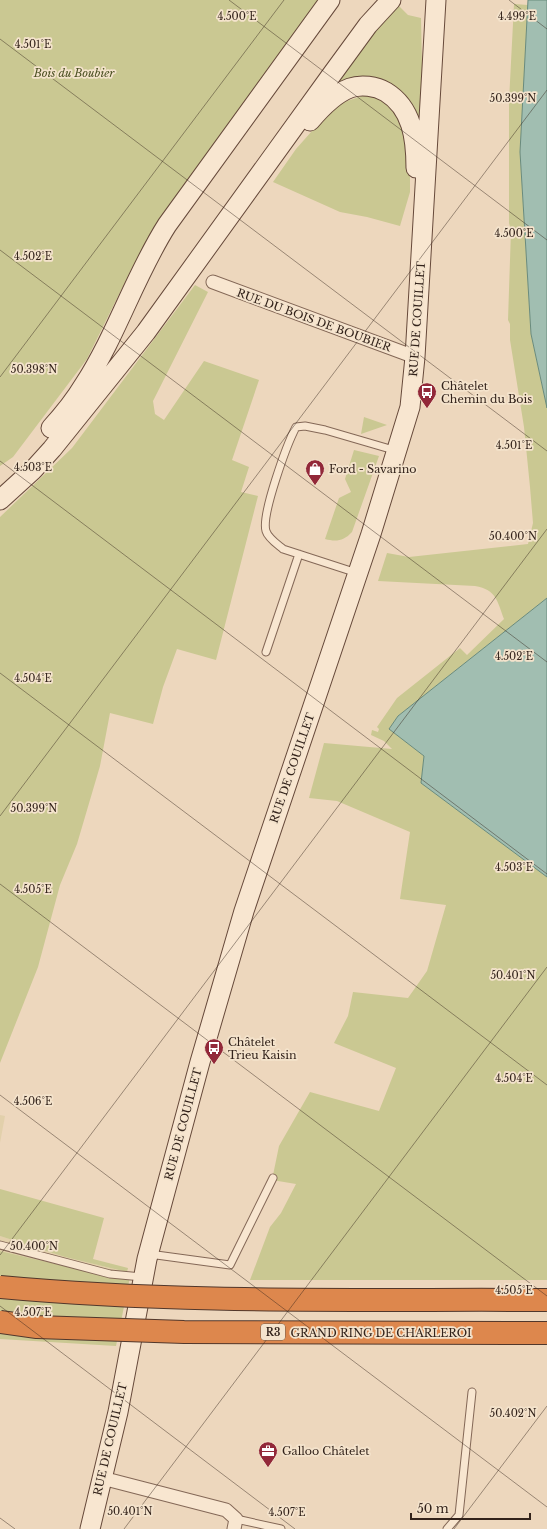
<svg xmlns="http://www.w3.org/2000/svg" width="547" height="1529" viewBox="0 0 547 1529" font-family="'Libre Baskerville',serif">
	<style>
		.farmland { fill: #e2d0ab }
		.green { fill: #cac892 }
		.water { fill: #a1beb1; stroke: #698b7d }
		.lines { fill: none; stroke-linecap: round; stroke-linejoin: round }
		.service-casing { stroke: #846857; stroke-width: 9 }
		.minor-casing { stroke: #846857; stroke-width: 15 }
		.secondary-casing { stroke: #66493a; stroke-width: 21 }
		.service { stroke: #f8e6d0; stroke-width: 7 }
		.minor { stroke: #f8e6d0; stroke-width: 13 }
		.secondary { stroke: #f8e6d0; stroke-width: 19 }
		.motorway-bridge-casing { stroke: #51372b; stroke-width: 24; stroke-linecap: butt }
		.motorway-bridge { stroke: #dd874d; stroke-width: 22 }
		.ticks { fill: none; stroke: #33231b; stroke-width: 1; stroke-opacity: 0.45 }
		.labels { text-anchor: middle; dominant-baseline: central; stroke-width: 3.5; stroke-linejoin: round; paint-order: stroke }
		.shield { fill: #f4e3cc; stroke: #6d5d50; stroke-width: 1 }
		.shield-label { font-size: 10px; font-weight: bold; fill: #33231b }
		.park-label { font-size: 11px; font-style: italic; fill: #4b5022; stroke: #f4e3cc }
		.street-label { font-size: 11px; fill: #33231b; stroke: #f4e3cc }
		.poi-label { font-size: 11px; fill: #33231b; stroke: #f4e3cc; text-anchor: start }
		.ticks-label { font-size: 10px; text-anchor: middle; fill: #33231b; stroke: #f4e3cc; stroke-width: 3.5; stroke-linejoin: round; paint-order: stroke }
	</style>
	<rect width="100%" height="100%" fill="#edd7bd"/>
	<path class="farmland" d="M 0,1115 L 5,1116 L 0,1143 Z
		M 0,1236 L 65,1257 L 127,1272 L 60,1265 L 0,1251 Z"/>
	<path class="green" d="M 0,0 L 318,0 L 184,186 L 131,270 L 87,359 L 13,457 L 0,466 Z
		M 397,4 L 408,15 L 421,18 L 423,110 L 417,117 C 393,74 385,82 341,84 L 335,80 Z
		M 514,4 L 528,5 L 520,152 L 531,334 L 547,408 L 547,598 L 398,716 L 389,729 L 424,756 L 421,783 L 547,877 L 547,1280 L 250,1280 L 270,1227 L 281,1213 L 296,1184 L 272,1180 L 279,1146 L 310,1092 L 379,1111 L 396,1068 L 334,1043 L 348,1016 L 353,992 L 408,998 L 427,971 L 446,905 L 400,899 L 410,832 L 337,801 L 309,798 L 324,743 L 392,749 L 384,741 L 371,735 L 372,730 L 378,732 L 379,729 L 377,727 L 397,698 L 460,648 L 467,655 L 504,619 C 497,601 497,590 475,586 L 378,581 L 387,553 L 409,557 L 528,544 L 533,523 L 530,487 L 524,427 L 510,340 L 510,324 L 508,320 L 511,230 L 509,223 L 509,101 Z
		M 371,93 L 386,100 L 401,116 L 410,153 L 410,192 L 400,226 L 367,217 L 340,212 L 273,182 L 296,149 L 335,105 Z
		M 195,285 L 208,292 L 153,401 L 155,414 L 164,420 L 204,361 L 259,380 L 232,460 L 249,467 L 241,492 L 258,496 L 216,660 L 177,649 L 163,687 L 153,724 L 110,713 L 100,766 L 77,844 L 60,885 L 38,967 L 0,1063 L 0,517 L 72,448 Z
		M 364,417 L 387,425 L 361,434 Z
		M 354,450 L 379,456 L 352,532 C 344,541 336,542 325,539 L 339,498 L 351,492 L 345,479 Z
		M 0,1189 L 104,1218 L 93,1259 L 128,1268 L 127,1272 L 65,1257 L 0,1236 Z
		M 0,1251 L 60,1265 L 130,1277 L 116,1346 L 0,1339 Z"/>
	<path class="water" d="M 528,0 L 547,0 L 547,408 L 531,334 L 520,152 Z
		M 547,598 L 547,877 L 421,783 L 424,756 L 389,729 L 398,716 Z"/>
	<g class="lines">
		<g class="service-casing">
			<path id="service" d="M 357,573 L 283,549 C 277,544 268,538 266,531 C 261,515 287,444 296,427 L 305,426 L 325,430 L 397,451
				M 266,652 L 299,554
				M 0,1245 L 110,1274 L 142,1277
				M 149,1254 L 230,1265 L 273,1178
				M 236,1519 L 281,1529
				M 447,1529 L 459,1515 L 472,1392"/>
		</g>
		<g class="minor-casing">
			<path id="minor" d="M 213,282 L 415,357
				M 102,1478 L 226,1510 L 236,1519 L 234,1529"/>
		</g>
		<g class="secondary-casing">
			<path id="secondary" d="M 310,121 C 321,108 334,94 350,88 C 361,84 376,86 386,92 C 412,108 416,138 416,168
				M 51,428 C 63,415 75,400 84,385 C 117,334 135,275 167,225 L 330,0
				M 0,500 L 33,470 L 52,449 L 146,332 L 330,77 L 368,25 L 391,0
				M 90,1529 L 118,1412 L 147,1259 L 200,1062 L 244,911 L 371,534 L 410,407 L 415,357 L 436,0"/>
		</g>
		<use href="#service" class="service"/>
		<use href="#minor" class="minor"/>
		<use href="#secondary" class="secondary"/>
		<g class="motorway-bridge-casing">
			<path id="motorway-bridge" d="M 0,1287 C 182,1304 365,1299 547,1300
				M 0,1322 L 37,1327 L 184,1332 L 547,1333"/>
		</g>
		<use href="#motorway-bridge" class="motorway-bridge"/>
	</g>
	<path class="ticks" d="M 229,0 L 547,240M 509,0 L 547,29M 0,39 L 547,451M 0,250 L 547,662M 0,377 L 284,0M 0,461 L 547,874M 0,673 L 547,1085M 0,816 L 547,90M 0,884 L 547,1296M 0,1095 L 547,1507M 0,1255 L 547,529M 0,1306 L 295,1529M 0,1518 L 15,1529M 124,1529 L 547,967M 454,1529 L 547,1406"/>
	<defs>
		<g id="bus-pin" transform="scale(1)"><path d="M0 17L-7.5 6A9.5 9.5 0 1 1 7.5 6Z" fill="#922839" stroke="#f4e3cc"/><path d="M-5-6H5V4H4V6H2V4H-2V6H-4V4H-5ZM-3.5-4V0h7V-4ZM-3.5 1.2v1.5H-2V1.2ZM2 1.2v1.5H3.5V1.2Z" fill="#fff"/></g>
		<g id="shop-pin" transform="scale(1)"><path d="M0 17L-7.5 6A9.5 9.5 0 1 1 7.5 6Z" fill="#922839" stroke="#f4e3cc"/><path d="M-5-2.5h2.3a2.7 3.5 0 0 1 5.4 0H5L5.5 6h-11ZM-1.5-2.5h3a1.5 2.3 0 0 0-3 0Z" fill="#fff"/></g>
		<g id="office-pin" transform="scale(1)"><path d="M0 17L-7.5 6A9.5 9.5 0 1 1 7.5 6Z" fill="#922839" stroke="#f4e3cc"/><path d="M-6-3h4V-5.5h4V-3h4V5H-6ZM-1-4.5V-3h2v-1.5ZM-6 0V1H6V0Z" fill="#fff"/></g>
	</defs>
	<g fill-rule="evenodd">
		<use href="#bus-pin" x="427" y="392"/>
		<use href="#shop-pin" x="315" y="469"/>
		<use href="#bus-pin" x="214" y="1048"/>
		<use href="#office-pin" x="268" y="1451"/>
	</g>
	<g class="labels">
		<rect class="shield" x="261" y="1324" width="24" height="16" rx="3"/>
		<g class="shield-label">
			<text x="273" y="1332">R3</text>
		</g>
		<g class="park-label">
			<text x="74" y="73">Bois du Boubier</text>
		</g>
		<g class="street-label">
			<text transform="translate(417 319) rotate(-86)">RUE DE COUILLET</text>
			<text transform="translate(314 320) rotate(20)">RUE DU BOIS DE BOUBIER</text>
			<text transform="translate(292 768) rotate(-71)">RUE DE COUILLET</text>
			<text transform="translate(183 1124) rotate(-75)">RUE DE COUILLET</text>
			<text x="381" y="1333">GRAND RING DE CHARLEROI</text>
			<text transform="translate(110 1439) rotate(-77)">RUE DE COUILLET</text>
		</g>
		<g class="poi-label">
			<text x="441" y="386">Châtelet<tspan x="441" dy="13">Chemin du Bois</tspan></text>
			<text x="329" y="469">Ford - Savarino</text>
			<text x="228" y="1042">Châtelet<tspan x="228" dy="13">Trieu Kaisin</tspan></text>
			<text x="282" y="1451">Galloo Châtelet</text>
		</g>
	</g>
	<g class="ticks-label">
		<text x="237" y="20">4.500°E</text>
		<text x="517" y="20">4.499°E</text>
		<text x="33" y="48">4.501°E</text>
		<text x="513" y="102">50.399°N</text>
		<text x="514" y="237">4.500°E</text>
		<text x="33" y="260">4.502°E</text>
		<text x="34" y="373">50.398°N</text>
		<text x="514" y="449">4.501°E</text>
		<text x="33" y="471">4.503°E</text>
		<text x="513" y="540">50.400°N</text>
		<text x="514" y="660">4.502°E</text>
		<text x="33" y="682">4.504°E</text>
		<text x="34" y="812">50.399°N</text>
		<text x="514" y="871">4.503°E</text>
		<text x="33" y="893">4.505°E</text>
		<text x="513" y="979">50.401°N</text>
		<text x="514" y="1082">4.504°E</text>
		<text x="33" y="1105">4.506°E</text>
		<text x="34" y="1250">50.400°N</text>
		<text x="514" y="1294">4.505°E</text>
		<text x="33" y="1316">4.507°E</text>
		<text x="513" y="1417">50.402°N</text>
		<text x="130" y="1515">50.401°N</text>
		<text x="287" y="1516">4.507°E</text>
	</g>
	<path d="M411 1513v6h119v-6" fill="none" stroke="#33231b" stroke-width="2"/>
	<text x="417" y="1513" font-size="12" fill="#33231b" stroke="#f4e3cc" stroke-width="3" paint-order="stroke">50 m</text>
</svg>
